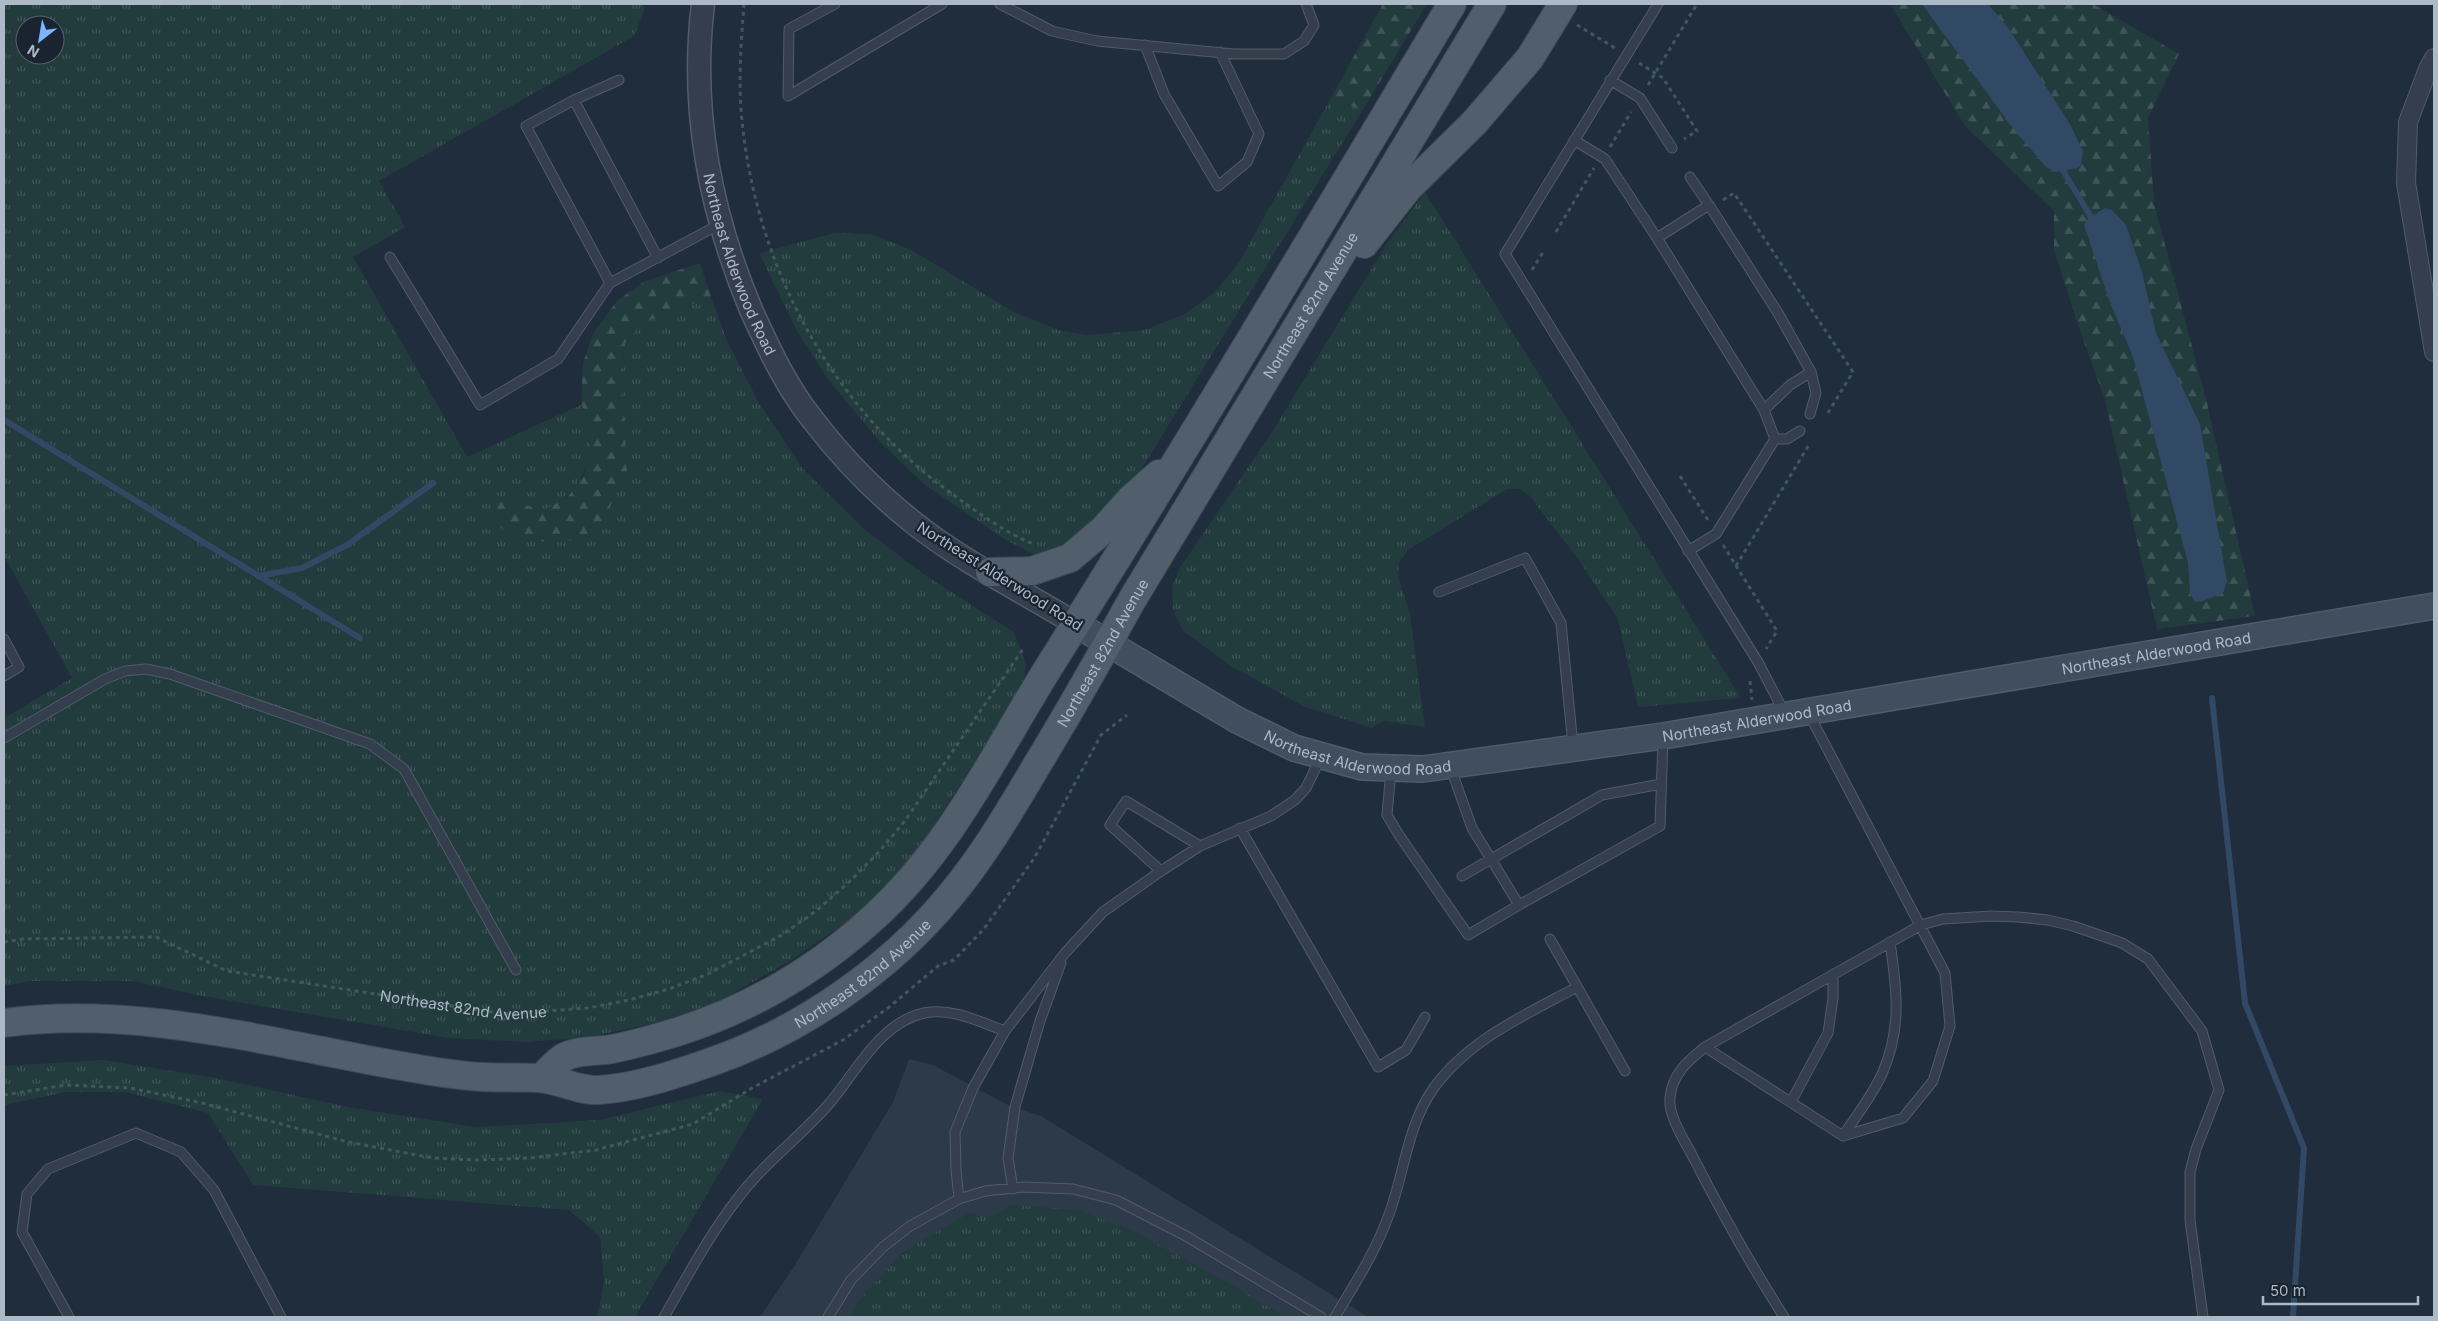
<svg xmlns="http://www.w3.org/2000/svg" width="2438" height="1321" viewBox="0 0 2438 1321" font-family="Inter,sans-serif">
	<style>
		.airport { fill: #2d3a49 }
		.grass { fill: url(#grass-tufts); fill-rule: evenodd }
		.forest { fill: url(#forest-firs) }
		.water { fill: #314965 }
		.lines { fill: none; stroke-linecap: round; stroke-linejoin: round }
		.stream { stroke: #314965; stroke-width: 6 }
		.service-casing { stroke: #515c69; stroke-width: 11 }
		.minor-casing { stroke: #515c69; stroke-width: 20 }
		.tertiary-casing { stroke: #515c69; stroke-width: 25 }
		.secondary-casing { stroke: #515c69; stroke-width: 28 }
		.primary-casing { stroke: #3d4855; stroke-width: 30 }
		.path { stroke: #3f585a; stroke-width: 3; stroke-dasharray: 4 4; stroke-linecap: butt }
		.service { stroke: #343e4c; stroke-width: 9 }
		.minor { stroke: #343e4c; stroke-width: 18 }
		.tertiary { stroke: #343e4c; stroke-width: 22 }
		.secondary { stroke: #414e5f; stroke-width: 25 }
		.primary { stroke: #515e6c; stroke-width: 28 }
		.labels { text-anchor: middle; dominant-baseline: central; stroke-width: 4.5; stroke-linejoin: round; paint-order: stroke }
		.street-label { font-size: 15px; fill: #aeb9c8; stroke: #192430 }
	</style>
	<defs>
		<pattern id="grass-tufts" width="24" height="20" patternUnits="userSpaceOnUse" patternTransform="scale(1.25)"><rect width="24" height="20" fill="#223b3d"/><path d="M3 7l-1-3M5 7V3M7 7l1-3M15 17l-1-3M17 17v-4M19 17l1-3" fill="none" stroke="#405558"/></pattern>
		<pattern id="forest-firs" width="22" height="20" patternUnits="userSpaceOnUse" patternTransform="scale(1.25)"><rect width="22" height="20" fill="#223b3d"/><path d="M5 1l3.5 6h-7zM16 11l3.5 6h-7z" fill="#405558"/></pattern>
	</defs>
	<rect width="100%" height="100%" fill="#202d3c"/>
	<path class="airport" d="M 909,1059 L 933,1065 L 1008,1105 L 1041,1116 L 1368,1317 L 760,1317 L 795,1265 L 893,1102 Z"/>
	<path class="grass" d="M 4,4 L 642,4 L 645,8 L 634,36 L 379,181 L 405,227 L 353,257 L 467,457 L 581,405 C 599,432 590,474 568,496 C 563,502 552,506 544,510 L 502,499 L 582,539 L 622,388 L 624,344 L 642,323 L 711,297 L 727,341 L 759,403 L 802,468 L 862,527 L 923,574 L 1014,632 L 1026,665 L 1024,679 L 1014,700 L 921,846 L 886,889 L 842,925 L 788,962 L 714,1004 L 660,1022 L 588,1037 L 526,1042 L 448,1038 L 197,995 L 134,981 L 30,981 L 4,986 L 4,718 L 72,678 L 4,556 ZM 25,25 L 55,25 L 55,55 L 25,55 Z
		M 1332,96 L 1362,111 L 1126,494 L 1095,527 L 1050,555 L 1033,554 L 1006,540 L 925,485 L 880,442 L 827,378 L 797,331 L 759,253 L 835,233 L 872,234 L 913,251 L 1014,312 L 1058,330 L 1087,335 L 1144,330 L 1183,315 L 1214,293 L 1239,262 Z
		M 1425,192 L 1741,698 L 1638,707 L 1618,619 L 1578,559 L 1529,495 L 1519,489 L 1507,489 L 1408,550 L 1399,562 L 1398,575 L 1410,614 L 1425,727 L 1384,721 L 1372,728 L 1305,707 L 1231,666 L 1183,631 L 1173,610 L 1172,587 L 1179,569 L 1274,429 L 1386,245 Z
		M 103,1060 L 211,1077 L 348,1107 L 476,1127 L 599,1120 L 720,1091 L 763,1099 L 635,1317 L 597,1317 L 604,1282 L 600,1237 L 569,1210 L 253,1185 L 208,1113 L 125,1092 L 66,1092 L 4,1105 L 4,1066 Z
		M 1012,1205 L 1077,1210 L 1133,1231 L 1230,1284 L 1285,1317 L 849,1317 L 860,1299 L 903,1252 L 969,1213 L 988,1218 Z"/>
	<path class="forest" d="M 1383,4 L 1427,4 L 1362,111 L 1332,96 Z
		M 1890,4 L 2093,4 L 2179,54 L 2148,118 L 2154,203 L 2206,399 L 2255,616 L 2157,629 L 2105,400 L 2078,325 L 2054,250 L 2054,211 L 1965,126 Z
		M 700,263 L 711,297 L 642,323 L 624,344 L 622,388 L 627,470 L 605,517 L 582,539 L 550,543 L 510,535 L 495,523 L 496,507 L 502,499 L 544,510 L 567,498 L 584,476 L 590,448 L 587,414 L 581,405 L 583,363 L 593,333 L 617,301 L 643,282 Z"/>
	<path class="water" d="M 1922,4 L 1988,4 L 2009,29 L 2070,124 L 2083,151 L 2081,165 L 2078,168 L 2056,172 L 2046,167 L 2011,126 Z
		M 2105,208 L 2112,210 L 2126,225 L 2142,272 L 2156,333 L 2200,424 L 2227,582 L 2223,593 L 2200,602 L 2194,601 L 2190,593 L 2188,563 L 2133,357 L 2109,300 L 2084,225 L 2086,220 Z"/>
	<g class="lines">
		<path class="stream" d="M 2059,164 L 2094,222
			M 4,420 L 360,638
			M 258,576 L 302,568 L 347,545 L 433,483
			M 2212,698 L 2245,1003 L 2304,1148 L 2293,1317"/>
		<g class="service-casing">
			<path id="service" d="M 835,4 L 789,29 L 788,96 L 942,4
				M 1000,4 L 1052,31 L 1097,41 L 1234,54 L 1284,54 L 1304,41 L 1314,25 L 1306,4
				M 1658,4 L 1505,254 L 1758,662 L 1785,714
				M 1145,45 L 1164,94 L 1218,186 L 1247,162 L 1259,134 L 1220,52
				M 1610,80 L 1640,98 L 1672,148
				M 574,100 L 619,80
				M 1574,140 L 1605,159 L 1657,238 L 1709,205 L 1778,313 L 1811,372 L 1790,385 L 1764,410 L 1657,238
				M 1690,177 L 1709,205
				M 390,257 L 480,405 L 558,359 L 610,283
				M 658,258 L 574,100 L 526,126 L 610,283 L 720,224
				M 1810,414 L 1816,393 L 1811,372
				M 1775,439 L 1787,439 L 1800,431
				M 1688,551 L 1716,534 L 1775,439 L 1764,410
				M 1439,592 L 1525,558 L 1561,623 L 1573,746
				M 4,639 L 19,667 L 4,676
				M 1809,714 L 1945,973 L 1950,1026 L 1933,1081 L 1903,1118 L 1843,1136 L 1705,1047 L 1921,925 L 1943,919 L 1991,916 L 2018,917 L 2048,920 L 2073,926 L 2108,938 L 2122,943 L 2148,959 L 2202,1031 L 2219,1090 L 2196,1149 L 2190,1172 L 2190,1220 L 2203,1317
				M 4,738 L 105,679 L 125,671 L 146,669 L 170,674 L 370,744 L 404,769 L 516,970
				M 1450,766 L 1472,828 L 1519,905 L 1660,826 L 1663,738
				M 1391,770 L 1387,815 L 1399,835 L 1468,935 L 1519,905
				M 1240,828 L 1378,1067 L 1406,1050 L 1425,1017
				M 1161,871 L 1110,825 L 1126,801 L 1200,846
				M 1462,876 L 1602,795 L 1661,784
				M 1550,939 L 1625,1071
				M 1705,1047 C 1688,1061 1672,1074 1670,1098 C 1668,1115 1684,1140 1692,1155 C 1720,1210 1751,1265 1784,1317
				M 1791,1102 L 1828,1033 L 1833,998 L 1833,975
				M 1843,1136 C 1856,1116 1872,1096 1882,1074 C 1902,1029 1897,990 1890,942
				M 1013,1189 L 1008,1158 L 1015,1107 L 1040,1021 L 1061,963
				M 959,1199 L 956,1169 L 955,1132 L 973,1088 L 1005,1031 L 1065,953 L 1103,912 L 1161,871 L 1200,846 L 1271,816 L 1295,800 L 1306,788 L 1321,757
				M 69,1317 L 22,1232 L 27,1194 L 48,1169 L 136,1133 L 181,1152 L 214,1190 L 281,1317
				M 664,1317 C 687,1277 709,1235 738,1198 C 764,1163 799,1138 828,1105 C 855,1074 880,1022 924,1013 C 952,1007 980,1022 1005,1031
				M 828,1317 L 851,1280 L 883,1247 L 910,1226 L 959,1199 L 985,1191 L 1024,1187 L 1073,1189 L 1116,1200 L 1186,1236 L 1321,1317
				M 1335,1317 C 1354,1285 1375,1253 1388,1217 C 1404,1176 1407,1126 1433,1089 C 1468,1040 1525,1015 1577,987"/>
		</g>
		<g class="minor-casing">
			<path id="minor" d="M 2434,58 L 2428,69 L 2408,122 L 2406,183 L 2434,352"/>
		</g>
		<g class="tertiary-casing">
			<g id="tertiary">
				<path id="s2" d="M 703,4 C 690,110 710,213 752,312 C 769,349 787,388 813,420 C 842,458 876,493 914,523 C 963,562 1022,591 1076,624"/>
			</g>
		</g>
		<g class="secondary-casing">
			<g id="secondary">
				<path id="s3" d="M 1076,624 L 1237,720 L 1294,748 L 1362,767 L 1423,769 L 1663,736 L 2434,606"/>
			</g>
		</g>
		<g class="primary-casing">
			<g id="primary">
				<path d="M 1364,244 L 1408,188 L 1474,123 L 1530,58 L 1563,4"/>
				<path d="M 990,572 L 1032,571 L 1070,558 L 1103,530 L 1130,500 L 1159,474"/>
				<path id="s4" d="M 4,1023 C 134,1005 267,1042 396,1065 C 425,1070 454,1076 484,1077 C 502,1078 520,1077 538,1078 C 558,1079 579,1091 598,1090 C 636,1088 676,1074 711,1062 C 801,1031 889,970 950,896 C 985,854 1012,807 1040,760 C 1072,707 1102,654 1132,600 L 1492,4"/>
				<path d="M 541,1078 C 549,1071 559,1058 569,1055 C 580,1051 594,1051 606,1050 C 630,1046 654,1039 677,1032 C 749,1009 816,970 872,919 C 953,846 995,752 1052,662 C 1189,445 1320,224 1452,4"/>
			</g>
		</g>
		<g class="path">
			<path d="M 744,4 C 741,43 738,82 742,121 C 756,260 824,394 935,481 C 961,501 1003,532 1033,544"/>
			<path d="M 1577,25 L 1615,48"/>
			<path d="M 1639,63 L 1663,78 L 1697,131 L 1684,139"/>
			<path d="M 1648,85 L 1697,4"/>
			<path d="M 1610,147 L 1631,112"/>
			<path d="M 1723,200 L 1734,193 L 1853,372 L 1826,416"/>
			<path d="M 1556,232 L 1594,168"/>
			<path d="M 1532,270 L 1543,252"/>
			<path d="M 1680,476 L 1708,520"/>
			<path d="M 1723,545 L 1777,631 L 1766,649"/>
			<path d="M 1736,566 L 1810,443"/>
			<path d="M 1750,681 L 1752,700"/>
			<path id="s1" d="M 4,942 L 23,939 L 156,937 L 227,971 L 505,1014 L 588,1008 L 629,1000 L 669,989 L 708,974 L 782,935 L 816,911 L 848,883 L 877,854 L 904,822 L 1023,649"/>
			<path d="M 4,1095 L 66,1085 L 130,1088 L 202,1103 L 348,1142 L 433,1158 L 475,1160 L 530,1158 L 596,1150 L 693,1124 L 752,1088 L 843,1040 L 888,1008 L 938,966 L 954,960 L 983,930 L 1035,857 L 1101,735 L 1127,715"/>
		</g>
		<use href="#service" class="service"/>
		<use href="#minor" class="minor"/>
		<use href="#tertiary" class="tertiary"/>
		<use href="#secondary" class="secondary"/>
		<use href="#primary" class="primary"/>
	</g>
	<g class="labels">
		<g class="street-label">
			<text stroke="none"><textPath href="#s2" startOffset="266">Northeast Alderwood Road</textPath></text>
			<text stroke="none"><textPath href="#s4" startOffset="1704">Northeast 82nd Avenue</textPath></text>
			<text transform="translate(1000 576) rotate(32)">Northeast Alderwood Road</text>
			<text stroke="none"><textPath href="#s4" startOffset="1299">Northeast 82nd Avenue</textPath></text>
			<text stroke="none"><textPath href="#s3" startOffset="1125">Northeast Alderwood Road</textPath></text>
			<text stroke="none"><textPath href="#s3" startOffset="720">Northeast Alderwood Road</textPath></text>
			<text stroke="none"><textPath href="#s3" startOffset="315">Northeast Alderwood Road</textPath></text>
			<text stroke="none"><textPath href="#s4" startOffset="894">Northeast 82nd Avenue</textPath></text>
			<text stroke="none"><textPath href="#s1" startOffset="470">Northeast 82nd Avenue</textPath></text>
		</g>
	</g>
	<rect width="2438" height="1321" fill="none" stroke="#aeb9c8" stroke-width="10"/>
	<g transform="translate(40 40) rotate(211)"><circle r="24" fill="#192430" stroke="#55606d"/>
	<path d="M0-4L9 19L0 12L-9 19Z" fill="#7cb4ff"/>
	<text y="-8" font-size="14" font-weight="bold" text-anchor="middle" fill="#aeb9c8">N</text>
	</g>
	<path d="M2263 1296v8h155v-8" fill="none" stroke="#aeb9c8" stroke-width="2.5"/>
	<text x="2270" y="1296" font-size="15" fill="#aeb9c8" stroke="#192430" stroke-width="4" paint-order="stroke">50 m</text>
</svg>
